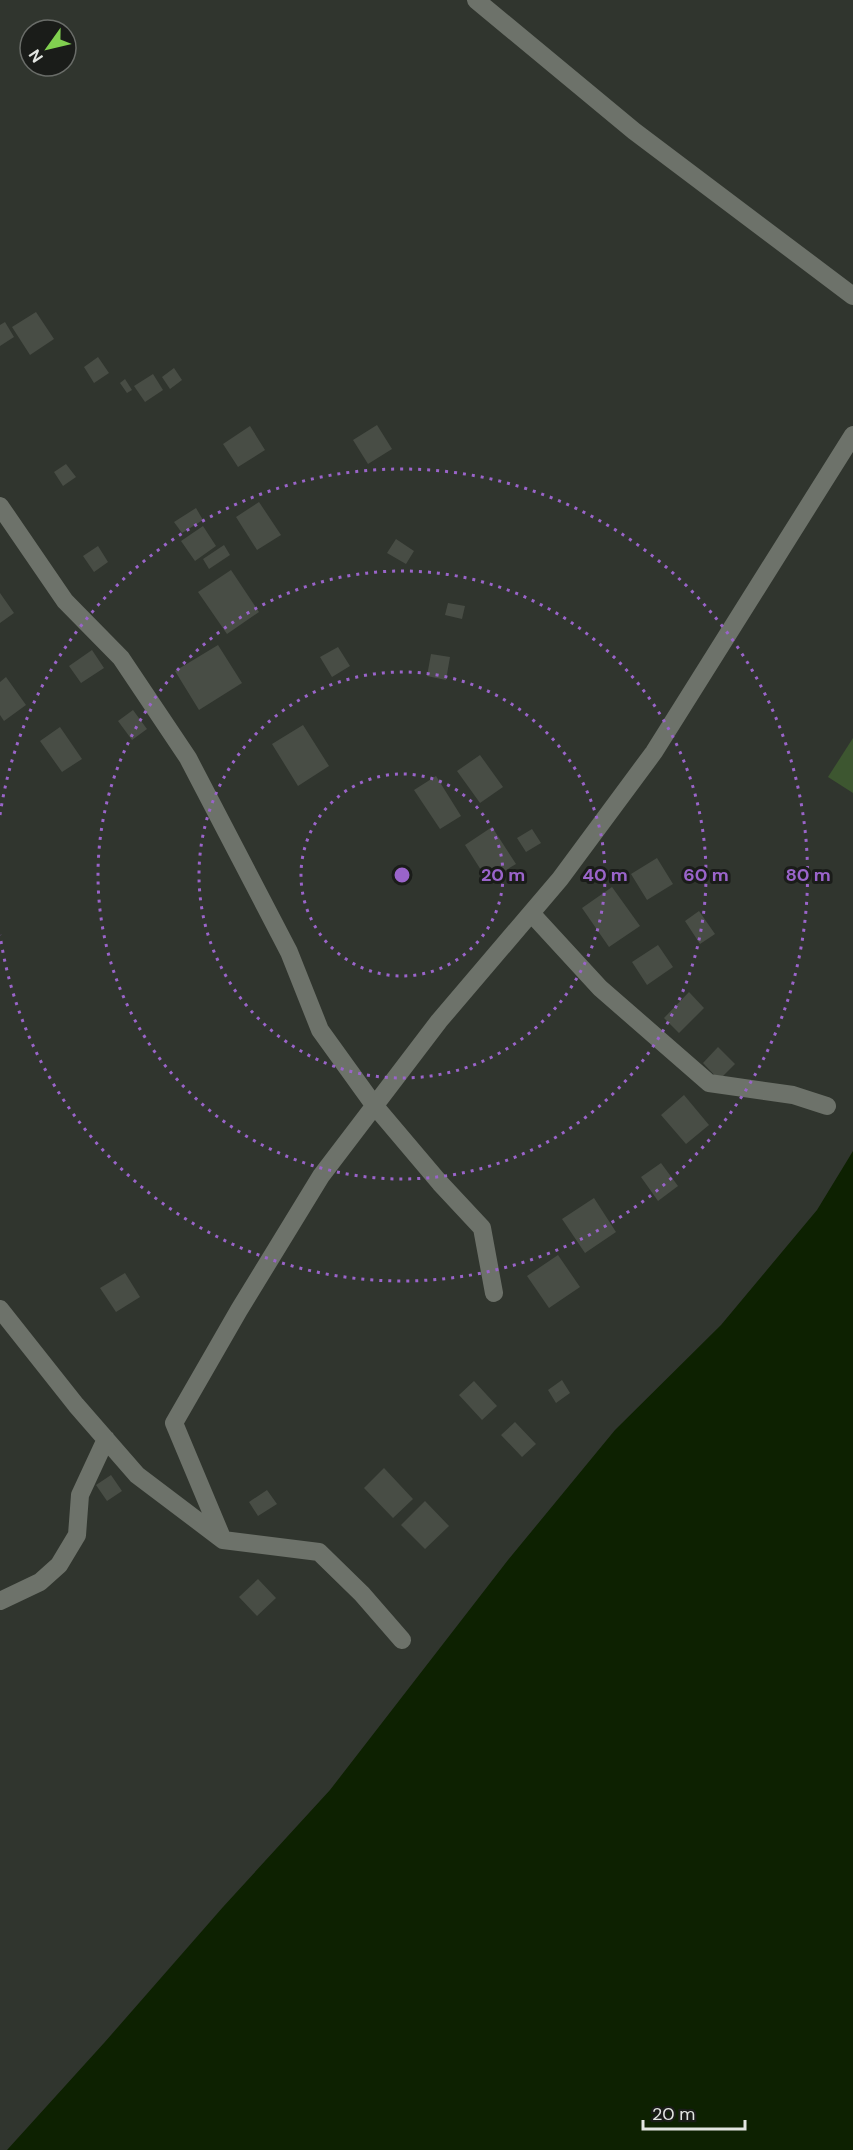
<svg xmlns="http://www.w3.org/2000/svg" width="853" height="2150" viewBox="0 0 853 2150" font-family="'DM Sans',sans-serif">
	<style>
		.green { fill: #3d5630 }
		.water { fill: #0d2101 }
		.building { fill: #484d45 }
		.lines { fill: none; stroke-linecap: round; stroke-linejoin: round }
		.minor { stroke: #6d726a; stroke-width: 18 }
		.ring { fill: none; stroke: #9a64ca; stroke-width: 3; stroke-dasharray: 3 6 }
		.centre { fill: #9a64ca; stroke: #1a1c19; stroke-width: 3 }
		.ring-label { font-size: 18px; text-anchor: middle; font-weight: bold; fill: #9a64ca; stroke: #1a1c19; stroke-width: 6; stroke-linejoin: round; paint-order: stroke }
	</style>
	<rect width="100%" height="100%" fill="#30352e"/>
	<path class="green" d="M 853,738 L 853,793 L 828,777 Z"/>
	<path class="water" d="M 853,1151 L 853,2150 L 7,2150 L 104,2043 L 223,1907 L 330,1790 L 508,1560 L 615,1430 L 721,1325 L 817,1210 Z"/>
	<path class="building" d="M 36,312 L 54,339 L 30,355 L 12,327 Z
		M 5,322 L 14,337 L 0,346 L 0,325 Z
		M 98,357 L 109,373 L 94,383 L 84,367 Z
		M 174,368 L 182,380 L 170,389 L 162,377 Z
		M 153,374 L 163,390 L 145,402 L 134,386 Z
		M 125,379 L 132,390 L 127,393 L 120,383 Z
		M 377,425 L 392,449 L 368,464 L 353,440 Z
		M 250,426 L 265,450 L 238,467 L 223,444 Z
		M 66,464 L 76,477 L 63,486 L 54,472 Z
		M 259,502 L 281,535 L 257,550 L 236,517 Z
		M 196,508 L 203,520 L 182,533 L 174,522 Z
		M 203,526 L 216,546 L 195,561 L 181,541 Z
		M 396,539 L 414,551 L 406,564 L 387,553 Z
		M 224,545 L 230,555 L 209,569 L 203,559 Z
		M 98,546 L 108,562 L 94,572 L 83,556 Z
		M 231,570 L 259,612 L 227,634 L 198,592 Z
		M 0,593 L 14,613 L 0,623 Z
		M 448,603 L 465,606 L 462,619 L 445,615 Z
		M 218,645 L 242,683 L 199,710 L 175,671 Z
		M 338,647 L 350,666 L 332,677 L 320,657 Z
		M 92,650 L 104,668 L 81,683 L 69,666 Z
		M 431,654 L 450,657 L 446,680 L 427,676 Z
		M 6,677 L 26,705 L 4,721 L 0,715 L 0,682 Z
		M 133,710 L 147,729 L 132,740 L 118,721 Z
		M 303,725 L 329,766 L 298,786 L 272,744 Z
		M 60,727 L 82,759 L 62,772 L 40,741 Z
		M 480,755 L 503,787 L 480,803 L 457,771 Z
		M 436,776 L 461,816 L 440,829 L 414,790 Z
		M 492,827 L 516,864 L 488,881 L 465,845 Z
		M 532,829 L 541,843 L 526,852 L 517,838 Z
		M 657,858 L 673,884 L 647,900 L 631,874 Z
		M 612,887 L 640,926 L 609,947 L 582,908 Z
		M 699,911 L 715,934 L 700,944 L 685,921 Z
		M 658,945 L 673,967 L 647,985 L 632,962 Z
		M 689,992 L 704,1008 L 679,1033 L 664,1018 Z
		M 718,1047 L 735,1064 L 719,1080 L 703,1063 Z
		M 684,1095 L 709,1125 L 686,1144 L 661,1115 Z
		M 661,1163 L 678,1186 L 658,1201 L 641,1177 Z
		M 594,1198 L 616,1232 L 585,1253 L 562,1219 Z
		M 558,1255 L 580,1287 L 549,1308 L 527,1276 Z
		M 125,1273 L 140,1297 L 116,1312 L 100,1288 Z
		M 562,1380 L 570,1393 L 556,1403 L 548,1390 Z
		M 474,1381 L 497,1406 L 482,1420 L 459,1395 Z
		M 515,1422 L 536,1444 L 522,1457 L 501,1435 Z
		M 384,1468 L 413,1499 L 393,1518 L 364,1488 Z
		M 111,1475 L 122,1491 L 107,1501 L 96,1485 Z
		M 267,1490 L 277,1504 L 258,1516 L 249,1502 Z
		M 425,1501 L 449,1526 L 425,1549 L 401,1525 Z
		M 258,1579 L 276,1598 L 257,1616 L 239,1597 Z"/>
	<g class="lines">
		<path class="minor" d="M 476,0 L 634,131 L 853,296
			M 0,506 L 65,601 L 121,658 L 188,758 L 289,952 L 320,1030 L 374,1105 L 440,1183 L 482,1228 L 494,1293
			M 531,913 L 600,988 L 709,1083 L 793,1095 L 827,1106
			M 0,1309 L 76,1405 L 137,1475 L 223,1540 L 319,1552 L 362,1594 L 402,1640
			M 223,1540 L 174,1423 L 239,1310 L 321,1176 L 439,1021 L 560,879 L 654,752 L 853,435
			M 0,1601 L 40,1582 L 59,1565 L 77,1535 L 80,1495 L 106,1439"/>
	</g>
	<g class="ring">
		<circle cx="402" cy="875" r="101"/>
		<circle cx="402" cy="875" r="203"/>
		<circle cx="402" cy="875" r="304"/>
		<path d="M0 815A406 406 0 1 1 0 935"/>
	</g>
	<circle cx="402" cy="875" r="9" class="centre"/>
	<g class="ring-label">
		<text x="503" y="881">20 m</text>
		<text x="605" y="881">40 m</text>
		<text x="706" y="881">60 m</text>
		<text x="808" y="881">80 m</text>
	</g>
	<g transform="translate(48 48) rotate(236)"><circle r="28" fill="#1a1c19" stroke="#6a6d69" stroke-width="1.5"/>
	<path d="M0-4.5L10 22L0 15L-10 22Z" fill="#81d050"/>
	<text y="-9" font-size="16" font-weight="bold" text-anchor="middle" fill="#e3e6e2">N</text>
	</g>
	<path d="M643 2120v9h102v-9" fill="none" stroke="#e3e6e2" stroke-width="3"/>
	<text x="652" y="2120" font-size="18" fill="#e3e6e2" stroke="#1a1c19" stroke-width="4.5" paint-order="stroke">20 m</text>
</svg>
